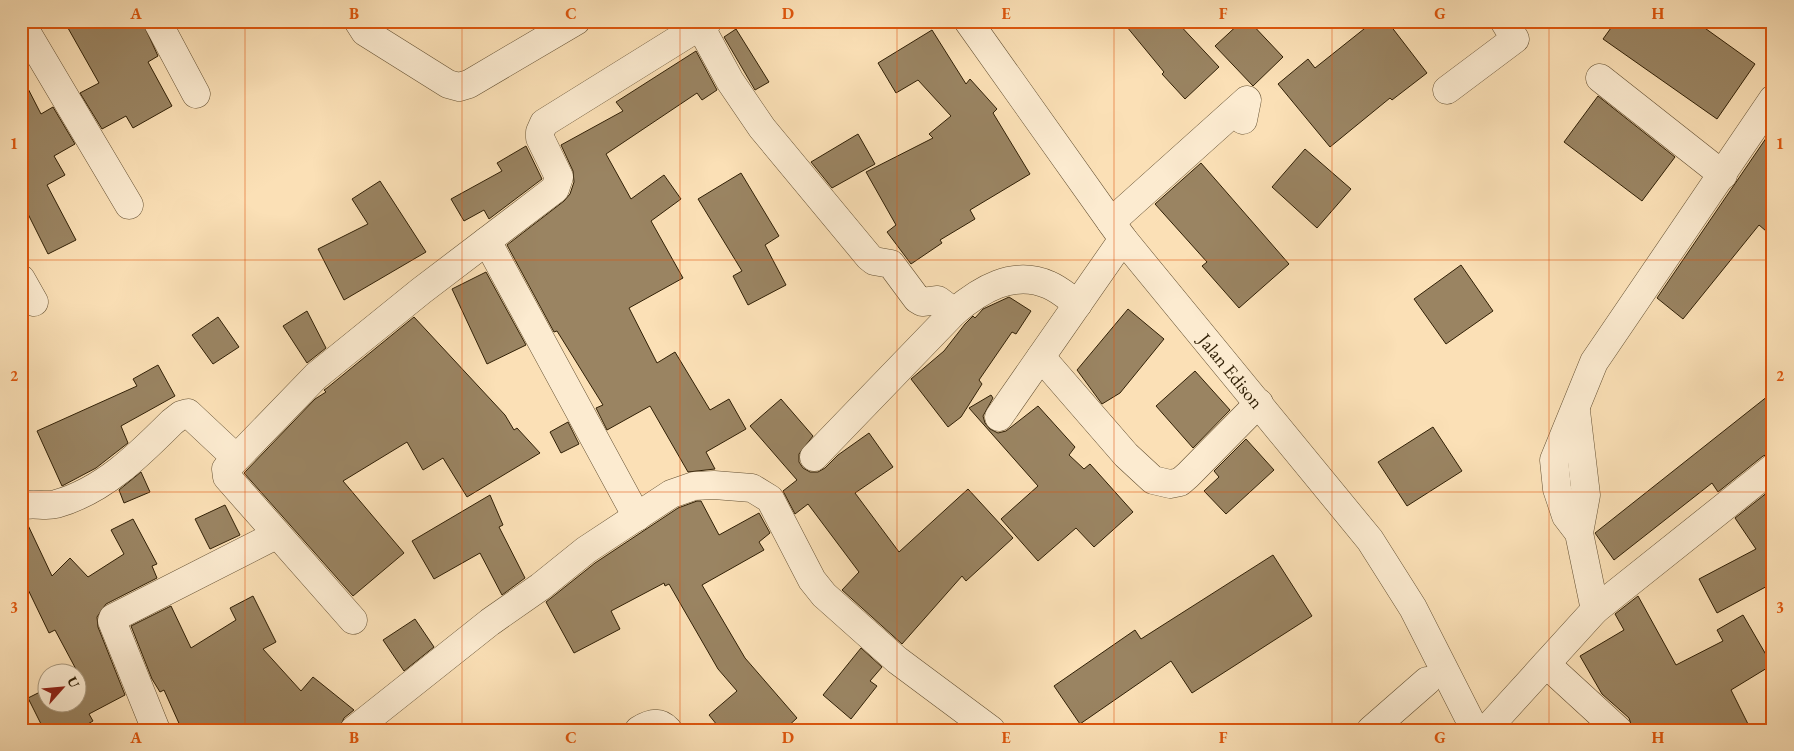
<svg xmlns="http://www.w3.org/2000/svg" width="1794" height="751" viewBox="0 0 1794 751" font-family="'EB Garamond',serif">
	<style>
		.building { fill: #9a8462; stroke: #312006 }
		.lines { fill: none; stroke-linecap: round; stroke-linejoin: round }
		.minor-casing { stroke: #645032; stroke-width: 29 }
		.minor { stroke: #fcebd0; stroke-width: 28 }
		.grid { fill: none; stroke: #df560c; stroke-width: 1; stroke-opacity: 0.55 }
		.labels { text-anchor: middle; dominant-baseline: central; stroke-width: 4; stroke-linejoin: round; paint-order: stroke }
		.street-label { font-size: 19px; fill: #312006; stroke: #fcebd0 }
		.neatline { fill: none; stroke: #df560c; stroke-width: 2 }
		.grid-label { font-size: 16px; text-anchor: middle; font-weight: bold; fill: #df560c }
	</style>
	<rect width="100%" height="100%" fill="#fbe0b6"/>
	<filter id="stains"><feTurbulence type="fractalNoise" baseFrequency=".004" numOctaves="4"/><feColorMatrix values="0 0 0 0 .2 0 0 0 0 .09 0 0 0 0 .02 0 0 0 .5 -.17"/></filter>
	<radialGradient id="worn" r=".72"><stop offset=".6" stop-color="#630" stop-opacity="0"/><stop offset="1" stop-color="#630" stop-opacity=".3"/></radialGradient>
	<path class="building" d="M 64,21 L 142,21 L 158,56 L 148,62 L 172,106 L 133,128 L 126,116 L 102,129 L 80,93 L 99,83 Z
		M 1122,21 L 1176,21 L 1219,67 L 1185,99 L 1162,74 L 1164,72 Z
		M 1242,21 L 1249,21 L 1283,57 L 1253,86 L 1215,46 Z
		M 1374,21 L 1387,21 L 1427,73 L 1392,100 L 1390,98 L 1330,147 L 1278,84 L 1308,59 L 1315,68 Z
		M 1616,21 L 1695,21 L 1755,64 L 1717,119 L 1603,39 Z
		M 736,29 L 769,82 L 755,90 L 724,37 Z
		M 932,30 L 966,84 L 970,79 L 997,109 L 993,113 L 1030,174 L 970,210 L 975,219 L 940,240 L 942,243 L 911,264 L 887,232 L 896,225 L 866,172 L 933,138 L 929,134 L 951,116 L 918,80 L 896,93 L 878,63 Z
		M 696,51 L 717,90 L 702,100 L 697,93 L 606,154 L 631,199 L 664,175 L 681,199 L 651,221 L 683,278 L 629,308 L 657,363 L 675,352 L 710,410 L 729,399 L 746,429 L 706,452 L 715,469 L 688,472 L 650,406 L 607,430 L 596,408 L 603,405 L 562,339 L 557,331 L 554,332 L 507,245 L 564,201 L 570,194 L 574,182 L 573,171 L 561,145 L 623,111 L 616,102 Z
		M 21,75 L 41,114 L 53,107 L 75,144 L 54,156 L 65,175 L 47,185 L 76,240 L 48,254 L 21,200 Z
		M 1598,96 L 1675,157 L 1642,201 L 1564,142 Z
		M 1773,128 L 1773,237 L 1759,225 L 1683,319 L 1657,298 Z
		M 858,134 L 875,164 L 832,188 L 811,162 Z
		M 526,146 L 542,179 L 489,219 L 484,210 L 464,221 L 451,199 L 502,171 L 497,163 Z
		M 1305,149 L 1351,189 L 1317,228 L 1272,187 Z
		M 1201,163 L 1289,264 L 1239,308 L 1202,266 L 1207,262 L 1155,204 Z
		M 741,173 L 779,236 L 765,245 L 786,285 L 748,305 L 733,276 L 742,271 L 698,199 Z
		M 380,181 L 426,252 L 344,300 L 318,249 L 368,224 L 352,199 Z
		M 1461,265 L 1493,311 L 1446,344 L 1414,299 Z
		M 486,272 L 526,345 L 487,364 L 452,289 Z
		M 1009,297 L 1031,311 L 1016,334 L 1012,332 L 979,380 L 982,384 L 961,417 L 948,427 L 911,379 L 944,351 L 965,324 L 973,316 L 975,318 L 983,309 Z
		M 1128,309 L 1164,339 L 1120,393 L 1102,404 L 1077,370 Z
		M 307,311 L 326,348 L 307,363 L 283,326 Z
		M 218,317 L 239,347 L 213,364 L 192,335 Z
		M 414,317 L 505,415 L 514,430 L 517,428 L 540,453 L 467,497 L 443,458 L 423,470 L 407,442 L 343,481 L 404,553 L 353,596 L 244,473 L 315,399 L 326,392 L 324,390 L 327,388 Z
		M 158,365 L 175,396 L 121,426 L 128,443 L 96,468 L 62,486 L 37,431 L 137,386 L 133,379 Z
		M 1195,371 L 1230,410 L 1193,448 L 1156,406 Z
		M 1773,392 L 1773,453 L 1763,456 L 1718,492 L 1712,483 L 1614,560 L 1595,533 Z
		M 991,395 L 993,398 L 983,416 L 985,423 L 990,429 L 998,433 L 1006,431 L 1038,406 L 1075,447 L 1069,455 L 1084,469 L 1090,464 L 1133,512 L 1094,547 L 1076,528 L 1038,561 L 1001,519 L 1038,486 L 969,408 Z
		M 781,399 L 813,436 L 799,454 L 799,462 L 803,468 L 810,472 L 818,472 L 825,468 L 838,455 L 869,433 L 893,467 L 855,493 L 899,552 L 968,489 L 1013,538 L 966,581 L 962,576 L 902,644 L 842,590 L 859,572 L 808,504 L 795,514 L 783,491 L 797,480 L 750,426 Z
		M 568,422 L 579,444 L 561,453 L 550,432 Z
		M 1433,427 L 1462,471 L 1407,506 L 1378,462 Z
		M 1246,439 L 1274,470 L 1226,514 L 1204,491 L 1219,477 L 1214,471 Z
		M 141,472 L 150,492 L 124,503 L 119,490 Z
		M 1773,488 L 1773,583 L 1717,613 L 1699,579 L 1756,549 L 1735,518 Z
		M 490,495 L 503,525 L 499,527 L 525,578 L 502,595 L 480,553 L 434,579 L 412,541 Z
		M 697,501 L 701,501 L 719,535 L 759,513 L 770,533 L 759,542 L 764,550 L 702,585 L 745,658 L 797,718 L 784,730 L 721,730 L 709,715 L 737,691 L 718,669 L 669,584 L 665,586 L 664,583 L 611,611 L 620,629 L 574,653 L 546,602 L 595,563 L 678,508 Z
		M 225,505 L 240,535 L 210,549 L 195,519 Z
		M 133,519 L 157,564 L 152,566 L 157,578 L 106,604 L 97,617 L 98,627 L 125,695 L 89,714 L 93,721 L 77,730 L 44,730 L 28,698 L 48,688 L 48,704 L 78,704 L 78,673 L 55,630 L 49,633 L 21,575 L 21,521 L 26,521 L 52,576 L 70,558 L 88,577 L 124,554 L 111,530 Z
		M 1273,555 L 1312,616 L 1192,693 L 1171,661 L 1080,724 L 1054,686 L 1135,630 L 1141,639 Z
		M 253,596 L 276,642 L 263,649 L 301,691 L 313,677 L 354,710 L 344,718 L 339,730 L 182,730 L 164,690 L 160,692 L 152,679 L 131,626 L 171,606 L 191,648 L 236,620 L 230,608 Z
		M 1638,596 L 1676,665 L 1723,641 L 1717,630 L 1743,615 L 1772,665 L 1731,690 L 1751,730 L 1633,730 L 1629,718 L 1602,694 L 1580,656 L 1624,630 L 1615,614 Z
		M 415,619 L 434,647 L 404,671 L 383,640 Z
		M 861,648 L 882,667 L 870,681 L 877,686 L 851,719 L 823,695 Z"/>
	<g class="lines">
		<g class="minor-casing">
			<g id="minor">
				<path d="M 157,21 L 196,94"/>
				<path d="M 358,21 L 365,32 L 448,84 L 459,87 L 469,84 L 576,21"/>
				<path id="s1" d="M 968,21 L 1123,239 L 1370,540 L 1413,608 L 1475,730"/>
				<path d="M 21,23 L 129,205"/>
				<path d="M 700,26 L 730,81 L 762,128 L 869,257 L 874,261 L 891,264 L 917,299 L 922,302 L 938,300 L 954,312"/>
				<path d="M 1600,78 L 1723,175"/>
				<path d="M 1447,90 L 1515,39 L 1504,21"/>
				<path d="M 1111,222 L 1247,100 L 1243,120"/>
				<path d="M 487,241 L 637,517"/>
				<path d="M 21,279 L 34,302"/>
				<path d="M 1041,357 L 1126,455 L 1153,480 L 1170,484 L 1180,482 L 1188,475 L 1259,403"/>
				<path d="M 1576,411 L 1586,495 L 1579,533"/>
				<path d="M 999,417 L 1123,239"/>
				<path d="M 814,457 L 954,312 C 980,290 1013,269 1049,285 C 1059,289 1069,298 1078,304"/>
				<path d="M 21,506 C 33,502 44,507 56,504 C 103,491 139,455 172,422 L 181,415 L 188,413 L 236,458"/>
				<path d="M 1595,610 L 1579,533 L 1566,516 L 1557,489 L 1554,460 L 1594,362 L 1773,99"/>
				<path d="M 353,620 L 227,477 L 226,469 L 316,376 L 421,291 L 555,189 L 559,177 L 540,138 L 540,132 L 544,123 L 708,21"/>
				<path d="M 1546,664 L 1618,730"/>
				<path d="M 156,730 L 112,621 L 113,618 L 276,535"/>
				<path d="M 354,730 L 490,622 L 540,587 L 586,550 L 671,494 L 694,486 L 714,485 L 752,488 L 770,499 L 812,580 L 824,595 L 897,660 L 991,730"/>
				<path d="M 639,730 C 650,723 659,720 668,730"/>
				<path d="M 1371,730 L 1427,681"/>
				<path d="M 1486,730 L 1595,610 L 1773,468"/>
			</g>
		</g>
		<use href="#minor" class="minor"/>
	</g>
	<path class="grid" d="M 245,21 L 245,730M 462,21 L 462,730M 680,21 L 680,730M 897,21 L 897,730M 1114,21 L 1114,730M 1332,21 L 1332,730M 1549,21 L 1549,730M 21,260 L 1773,260M 21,492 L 1773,492"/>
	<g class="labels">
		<g class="street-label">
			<text stroke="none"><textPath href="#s1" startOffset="438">Jalan Edison</textPath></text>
		</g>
	</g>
	<rect width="1794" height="751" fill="none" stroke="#fbe0b6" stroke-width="55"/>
	<g transform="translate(62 688) rotate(63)"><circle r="24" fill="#fcebd0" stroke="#ab9a7f"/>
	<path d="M0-4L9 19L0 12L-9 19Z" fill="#8f2418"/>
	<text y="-8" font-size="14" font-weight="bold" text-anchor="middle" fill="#312006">U</text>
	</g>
	<rect x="28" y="28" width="1738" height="696" class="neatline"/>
	<g class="grid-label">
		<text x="136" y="19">A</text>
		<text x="354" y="19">B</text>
		<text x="571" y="19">C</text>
		<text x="788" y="19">D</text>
		<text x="1006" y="19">E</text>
		<text x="1223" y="19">F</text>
		<text x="1440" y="19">G</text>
		<text x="1658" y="19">H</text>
		<text x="14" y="149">1</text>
		<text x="1780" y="149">1</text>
		<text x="14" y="381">2</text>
		<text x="1780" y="381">2</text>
		<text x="14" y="613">3</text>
		<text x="1780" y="613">3</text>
		<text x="136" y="743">A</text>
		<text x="354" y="743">B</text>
		<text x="571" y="743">C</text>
		<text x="788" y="743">D</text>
		<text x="1006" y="743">E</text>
		<text x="1223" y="743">F</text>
		<text x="1440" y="743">G</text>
		<text x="1658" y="743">H</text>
	</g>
	<rect width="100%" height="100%" filter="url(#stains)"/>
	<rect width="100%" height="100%" fill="url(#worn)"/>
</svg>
